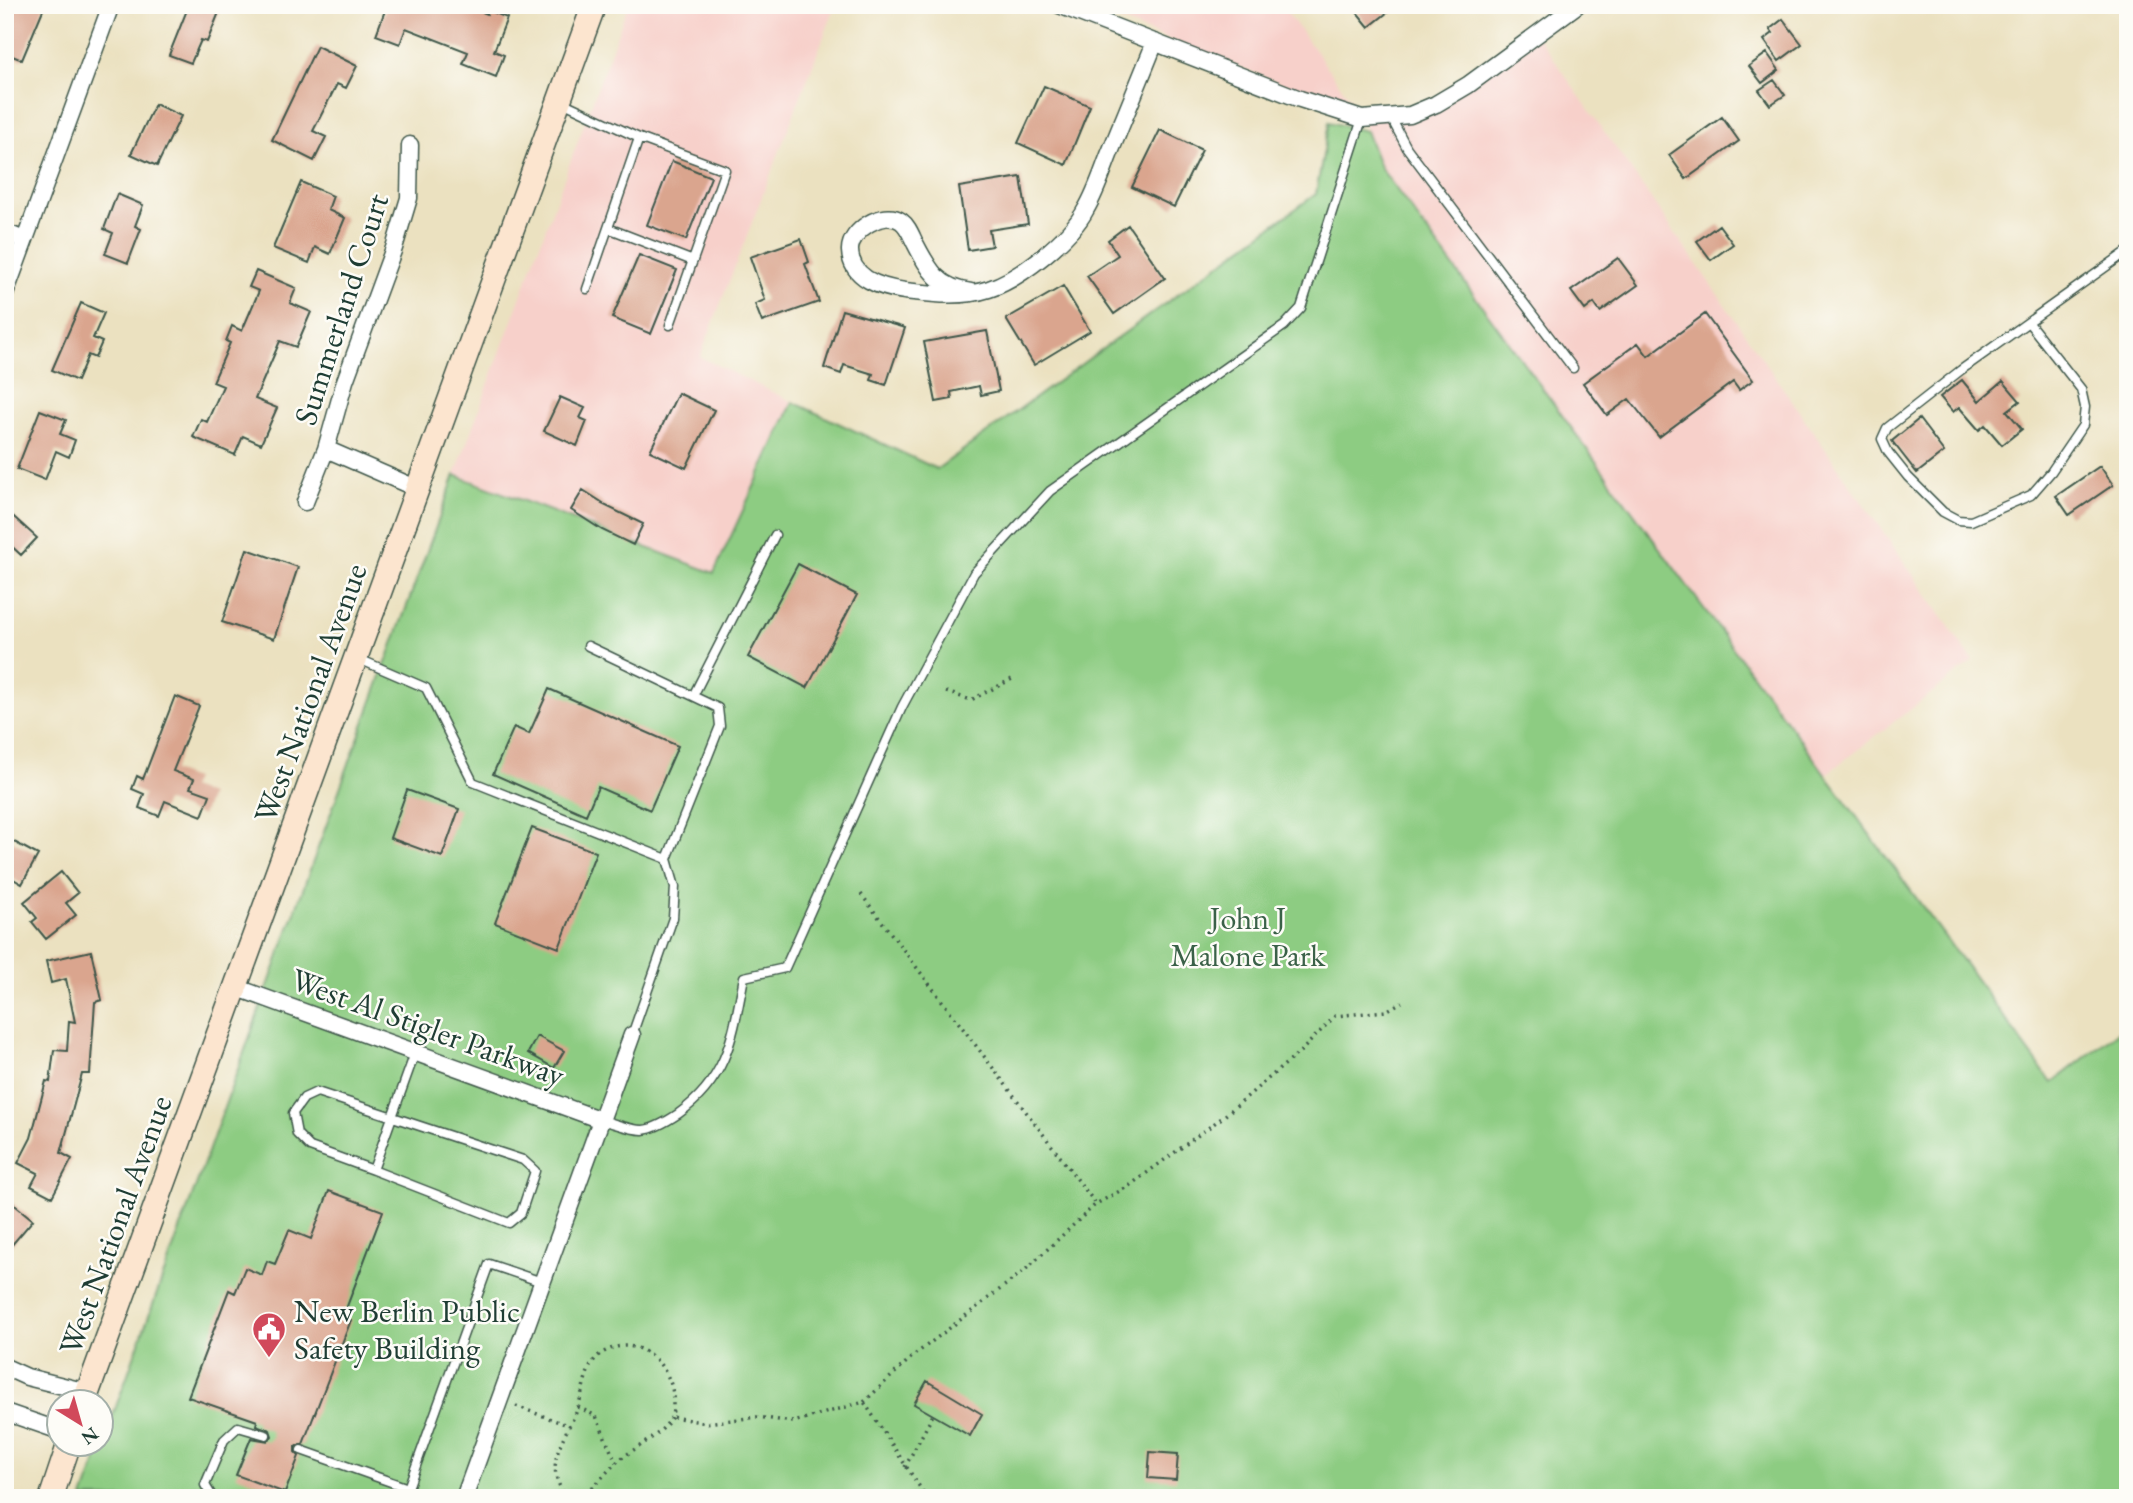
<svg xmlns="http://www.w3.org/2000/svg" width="2133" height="1503" viewBox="0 0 2133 1503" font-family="'EB Garamond',serif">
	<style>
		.built { fill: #f7d0ca }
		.green { fill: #8dcc82; stroke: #56845b; stroke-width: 2 }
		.building { fill: #daa58e }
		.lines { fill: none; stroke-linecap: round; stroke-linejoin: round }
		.service-casing { stroke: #3e5649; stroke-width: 11 }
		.minor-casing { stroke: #3e5649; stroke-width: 19 }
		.secondary-casing { stroke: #3e5649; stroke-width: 26 }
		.path { stroke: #3e5649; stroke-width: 3.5; stroke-dasharray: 2 5; stroke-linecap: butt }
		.service { stroke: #fff; stroke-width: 8 }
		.minor { stroke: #fff; stroke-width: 16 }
		.secondary { stroke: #fce5cf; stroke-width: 23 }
		.labels { text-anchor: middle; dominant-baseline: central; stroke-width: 5; stroke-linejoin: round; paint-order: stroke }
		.street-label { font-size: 32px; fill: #1f3d34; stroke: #fdfcf7 }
		.park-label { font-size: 32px; fill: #3a6148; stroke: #fdfcf7 }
		.poi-label { font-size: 32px; fill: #1f3d34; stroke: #fdfcf7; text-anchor: start }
	</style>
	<rect width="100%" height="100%" fill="#fdfcf7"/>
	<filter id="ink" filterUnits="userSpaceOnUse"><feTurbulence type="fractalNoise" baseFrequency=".0143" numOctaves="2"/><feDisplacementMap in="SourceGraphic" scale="14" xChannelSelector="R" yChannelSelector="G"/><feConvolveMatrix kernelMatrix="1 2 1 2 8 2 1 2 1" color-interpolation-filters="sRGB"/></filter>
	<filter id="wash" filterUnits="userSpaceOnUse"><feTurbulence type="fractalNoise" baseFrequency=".00686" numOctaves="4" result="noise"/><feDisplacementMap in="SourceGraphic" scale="28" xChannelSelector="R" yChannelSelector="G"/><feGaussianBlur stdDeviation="1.57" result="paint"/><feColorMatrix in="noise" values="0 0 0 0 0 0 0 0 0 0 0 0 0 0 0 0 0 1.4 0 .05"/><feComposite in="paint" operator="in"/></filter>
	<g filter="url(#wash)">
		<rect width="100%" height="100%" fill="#ebe1c0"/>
		<path class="built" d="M 628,5 L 836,5 L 700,357 L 793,402 L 714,573 L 455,475 Z
			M 1079,5 L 1282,5 L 1359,111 L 1332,103 Z
			M 1537,35 L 1973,661 L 1825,775 L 1380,167 L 1362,119 L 1410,115 Z"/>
		<path class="green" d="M 1329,122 L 1366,131 L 1380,167 L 2052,1083 L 2128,1024 L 2128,1498 L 83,1498 L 315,856 L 455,475 L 714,573 L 793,402 L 937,469 L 1316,194 Z"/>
		<g id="blocks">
			<path class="building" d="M 12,5 L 45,5 L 22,60 L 5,53 L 5,22 Z
				M 189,5 L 222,5 L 207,42 L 201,40 L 191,63 L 169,55 Z
				M 387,5 L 465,5 L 487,14 L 488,10 L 507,18 L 494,51 L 504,55 L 496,77 L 463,64 L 468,52 L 406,28 L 400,44 L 376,35 Z
				M 1351,5 L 1397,5 L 1369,27 Z
				M 1783,19 L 1802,44 L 1779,61 L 1764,40 L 1773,33 L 1770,29 Z
				M 317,46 L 357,66 L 346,88 L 337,84 L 313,131 L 326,137 L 314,161 L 272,140 Z
				M 1767,53 L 1779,70 L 1762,83 L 1749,66 Z
				M 1774,80 L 1785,95 L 1770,105 L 1759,90 Z
				M 1044,86 L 1090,106 L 1066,165 L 1018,143 Z
				M 155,104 L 181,116 L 157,166 L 131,154 Z
				M 1722,117 L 1739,141 L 1686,179 L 1669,155 Z
				M 1160,130 L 1202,150 L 1174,207 L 1132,187 Z
				M 672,161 L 711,177 L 686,240 L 647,225 Z
				M 1021,177 L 1028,224 L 989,230 L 992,246 L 968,250 L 959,187 Z
				M 301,182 L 333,196 L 328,210 L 345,218 L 330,254 L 315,247 L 309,263 L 273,248 Z
				M 117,194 L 143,205 L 135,226 L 141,229 L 128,263 L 105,254 L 113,233 L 104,229 Z
				M 1128,225 L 1165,278 L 1114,314 L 1087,276 L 1118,255 L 1108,240 Z
				M 1719,225 L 1733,244 L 1711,260 L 1697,241 Z
				M 801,239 L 809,262 L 805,264 L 819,302 L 762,322 L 755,304 L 765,300 L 750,257 Z
				M 639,255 L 677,270 L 651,334 L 612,318 Z
				M 1618,258 L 1638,285 L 1600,312 L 1594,303 L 1585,310 L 1571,291 Z
				M 256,271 L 296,288 L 290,303 L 311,312 L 296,347 L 280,341 L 255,399 L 277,408 L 261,444 L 243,436 L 235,455 L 193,437 L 201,419 L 207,422 L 223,386 L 213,382 L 230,343 L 226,341 L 232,326 L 242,331 L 259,291 L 249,287 Z
				M 1063,286 L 1090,331 L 1034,365 L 1006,319 Z
				M 81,303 L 104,313 L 93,338 L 102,342 L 95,358 L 88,355 L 77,381 L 52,370 Z
				M 842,310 L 905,328 L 886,385 L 871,380 L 873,374 L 844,365 L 841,374 L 824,368 Z
				M 1705,314 L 1753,380 L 1739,390 L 1733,382 L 1659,437 L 1629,399 L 1607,415 L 1583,383 L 1638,343 L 1648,356 Z
				M 987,331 L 999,391 L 981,395 L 979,386 L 951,392 L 952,399 L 936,402 L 924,342 Z
				M 1962,380 L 1979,401 L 2003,381 L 2020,401 L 2007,411 L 2022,429 L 2002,445 L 1985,425 L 1979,430 L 1959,407 L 1953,412 L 1940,397 Z
				M 678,393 L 714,410 L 686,468 L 650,451 Z
				M 560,397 L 585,408 L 580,418 L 587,421 L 577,446 L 544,431 Z
				M 40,410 L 66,420 L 60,434 L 75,440 L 69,457 L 56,451 L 45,480 L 17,469 Z
				M 1919,419 L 1944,452 L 1917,473 L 1892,441 Z
				M 2100,466 L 2113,485 L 2069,515 L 2056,496 Z
				M 583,490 L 603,503 L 602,504 L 643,524 L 633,545 L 602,530 L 571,510 Z
				M 5,509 L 37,538 L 21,555 L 5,540 Z
				M 247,549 L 298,567 L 274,639 L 222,622 Z
				M 798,564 L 857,595 L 807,688 L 748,657 Z
				M 549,689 L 678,746 L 650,810 L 598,787 L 586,815 L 493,774 L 514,727 L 529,734 Z
				M 175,696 L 199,706 L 173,771 L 194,779 L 190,788 L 210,795 L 202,816 L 165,801 L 159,816 L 139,808 L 144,794 L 132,789 L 137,776 L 143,779 Z
				M 407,790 L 459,809 L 442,857 L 390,838 Z
				M 532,828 L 596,852 L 559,948 L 495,923 Z
				M 5,837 L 38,855 L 22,884 L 5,874 Z
				M 61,872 L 78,893 L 66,903 L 76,915 L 46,939 L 32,922 L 37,918 L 24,902 Z
				M 91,951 L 102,1000 L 95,1002 L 90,1074 L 82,1074 L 61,1153 L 72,1159 L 52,1197 L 31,1186 L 38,1173 L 18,1163 L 31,1138 L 46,1081 L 50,1082 L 54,1050 L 67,1051 L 69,1021 L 75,1022 L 66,979 L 51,983 L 46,961 Z
				M 537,1036 L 564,1051 L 554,1068 L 528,1053 Z
				M 329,1191 L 383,1211 L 343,1317 L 351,1320 L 303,1444 L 295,1447 L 295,1452 L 299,1456 L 285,1493 L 236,1475 L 251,1438 L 268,1441 L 272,1436 L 270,1430 L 256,1425 L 257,1421 L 188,1397 L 229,1290 L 235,1293 L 245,1268 L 262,1275 L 267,1261 L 275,1264 L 289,1230 L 311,1239 Z
				M 5,1197 L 33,1220 L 5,1253 Z
				M 927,1381 L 982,1414 L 970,1436 L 914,1404 Z
				M 1150,1452 L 1178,1454 L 1176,1480 L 1148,1478 Z"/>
		</g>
	</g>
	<g filter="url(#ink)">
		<use href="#blocks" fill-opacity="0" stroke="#3e5649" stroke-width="2"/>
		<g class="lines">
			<g class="service-casing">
				<path id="service" d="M 562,102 L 639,138 L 725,170 L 670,325
					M 1390,116 L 1407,148 L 1573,368
					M 608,228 L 693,261
					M 587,289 L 639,138
					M 2029,323 L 2081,389 L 2085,407 L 2083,425 L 2051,472 L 2031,495 L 1971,521 L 1958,520 L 1943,512 L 1908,477 L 1888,452 L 1882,439 L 1887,428 L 1961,370 L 2128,251
					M 588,646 L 718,708 L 720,726 L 667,859
					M 359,659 L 426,688 L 473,782 L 667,859 L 675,887 L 673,918 L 632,1035
					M 693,696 L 775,535
					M 601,1120 C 614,1123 630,1130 643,1130 C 654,1129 669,1120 678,1114 C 729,1078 733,1034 744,977 L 785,968 L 902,707 L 974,573 L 1050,491 L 1284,326 L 1301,308 L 1362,119
					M 373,1170 L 310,1147 L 297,1134 L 293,1113 L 304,1098 L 317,1092 L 523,1160 L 535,1171 L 521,1213 L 509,1223 L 373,1170 C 387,1131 401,1092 415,1053
					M 301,1450 L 408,1488 L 489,1264 L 542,1282
					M 213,1498 L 205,1485 L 224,1440 L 238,1427 L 266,1435"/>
			</g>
			<g class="minor-casing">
				<path id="minor" d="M 1059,5 L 1300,99 L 1362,119 L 1410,115 L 1436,104 L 1468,85 L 1577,5
					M 5,232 L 24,240
					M 971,292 C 938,288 929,270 915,243 C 911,235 908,226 901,221 C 884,209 849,230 850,251 C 851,279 882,288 905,291 C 932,294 962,298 989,289 C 1020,279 1071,238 1086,209 C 1096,192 1102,173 1109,155 C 1124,118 1140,80 1155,42
					M 5,294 L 111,5
					M 326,449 L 418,489
					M 305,502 L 326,449 L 345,381 L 394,248 L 409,198 L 410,145
					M 235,987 L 601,1120
					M 5,1367 L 27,1377 L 87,1392
					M 5,1412 L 60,1431
					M 464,1498 L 632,1035"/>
			</g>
			<g class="secondary-casing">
				<path id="secondary" d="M 84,1402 L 594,5
					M 51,1498 L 69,1444"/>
			</g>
			<path class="path" d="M 946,692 L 971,700 L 1016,677
				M 861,894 L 1096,1204 L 1129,1186 L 1223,1117 L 1302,1050 L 1335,1016 L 1386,1011 L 1402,1002
				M 864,1402 L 913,1356 L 1024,1271 L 1096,1204
				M 516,1406 L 570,1426
				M 578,1407 L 596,1416 L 616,1463
				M 673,1417 L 706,1423 L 757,1417 L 793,1422 L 864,1402 L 927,1498
				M 905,1467 L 933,1415
				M 567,1498 C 545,1469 558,1447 573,1419 C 583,1401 582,1376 595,1359 C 599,1354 607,1350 613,1348 C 644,1337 676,1372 673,1403 C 673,1408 673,1414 671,1418 C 658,1439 634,1447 617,1462 C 604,1474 594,1489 578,1498"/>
			<use href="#service" class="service"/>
			<use href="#minor" class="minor"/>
			<use href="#secondary" class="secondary"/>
		</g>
	</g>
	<defs>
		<g id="civic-pin" transform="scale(1.75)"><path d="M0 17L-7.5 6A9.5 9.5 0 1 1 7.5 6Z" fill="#d1495b" stroke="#fdfcf7"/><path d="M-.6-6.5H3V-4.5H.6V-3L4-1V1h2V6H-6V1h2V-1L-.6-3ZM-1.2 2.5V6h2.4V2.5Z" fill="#fff"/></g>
	</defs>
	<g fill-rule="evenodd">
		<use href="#civic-pin" x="269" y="1329"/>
	</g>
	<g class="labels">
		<g class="street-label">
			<text transform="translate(341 309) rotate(-72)">Summerland Court</text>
			<text transform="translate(310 693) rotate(-70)">West National Avenue</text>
			<text transform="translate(428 1027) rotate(20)">West Al Stigler Parkway</text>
			<text transform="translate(115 1225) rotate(-70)">West National Avenue</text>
		</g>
		<g class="park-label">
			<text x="1248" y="918">John J<tspan x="1248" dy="37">Malone Park</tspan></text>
		</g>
		<g class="poi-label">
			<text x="294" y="1311">New Berlin Public<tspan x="294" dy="37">Safety Building</tspan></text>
		</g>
	</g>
	<rect width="2133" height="1503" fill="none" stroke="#fdfcf7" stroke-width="28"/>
	<g transform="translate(80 1423) rotate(143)"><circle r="33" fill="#fdfcf7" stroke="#a4b0a9" stroke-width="2"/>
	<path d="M0-5L12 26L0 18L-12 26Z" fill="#d1495b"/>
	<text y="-10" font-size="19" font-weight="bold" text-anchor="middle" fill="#1f3d34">N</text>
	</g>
</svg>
